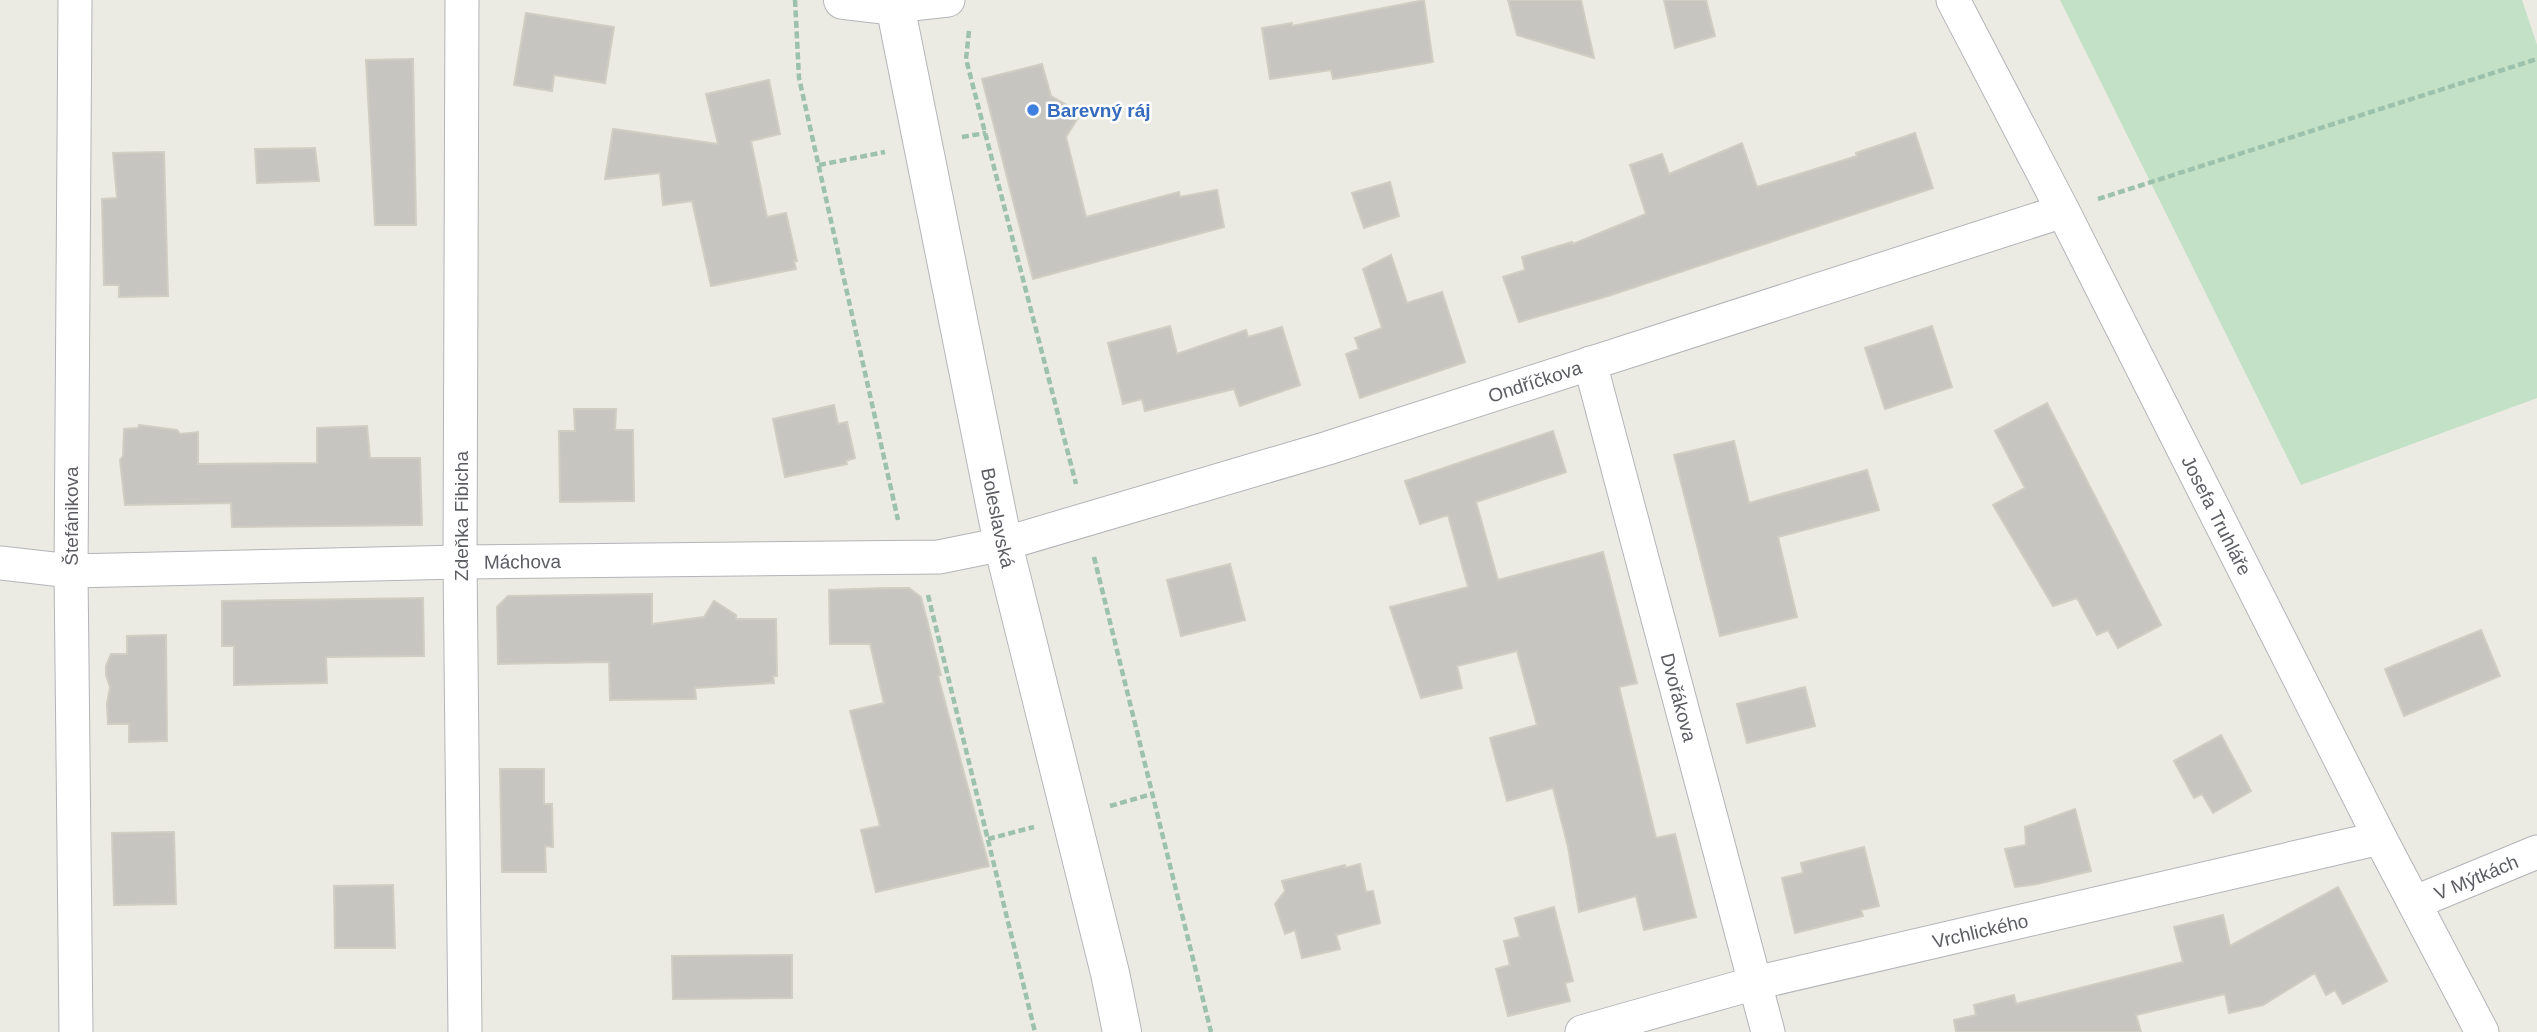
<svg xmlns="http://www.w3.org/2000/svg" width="2537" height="1032" viewBox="0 0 2537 1032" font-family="Arial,sans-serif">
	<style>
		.green { fill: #c2e1c6 }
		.building { fill: #c7c5c0; stroke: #d0cdc2; stroke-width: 2 }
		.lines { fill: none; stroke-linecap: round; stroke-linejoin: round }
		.street-casing { stroke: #b3b4b9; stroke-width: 35 }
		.secondary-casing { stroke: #b4b6bb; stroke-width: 40 }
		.path { stroke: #9cc1ac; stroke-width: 4.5; stroke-dasharray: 7 3.5; stroke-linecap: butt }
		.street { stroke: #fff; stroke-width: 33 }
		.secondary { stroke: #fff; stroke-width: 38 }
		.shop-dot { fill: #3f7fe0; stroke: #fff; stroke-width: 2.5 }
		.labels { text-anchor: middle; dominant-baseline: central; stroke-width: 5; stroke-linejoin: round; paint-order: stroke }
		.shop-label { font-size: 19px; font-weight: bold; fill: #366cbe; stroke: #fff; text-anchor: start }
		.street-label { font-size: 19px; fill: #5b5d62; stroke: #fff }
	</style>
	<rect width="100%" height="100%" fill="#ecebe3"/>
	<path class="green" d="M 2060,0 L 2522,0 L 2537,45 L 2537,398 L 2301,485 Z"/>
	<path class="building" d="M 1424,0 L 1433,62 L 1333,79 L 1331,70 L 1270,79 L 1262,28 L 1292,23 L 1292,26 Z
		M 1508,0 L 1581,0 L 1594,58 L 1517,35 Z
		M 1664,0 L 1706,0 L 1715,36 L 1675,48 Z
		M 526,13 L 614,27 L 605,83 L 554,75 L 552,91 L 514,85 Z
		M 413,59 L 416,225 L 375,225 L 366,60 Z
		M 1042,64 L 1051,96 L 1081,113 L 1066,137 L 1086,217 L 1179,192 L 1180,197 L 1217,190 L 1224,227 L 1033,279 L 982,79 Z
		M 769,80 L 780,134 L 751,141 L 767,217 L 786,213 L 797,261 L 794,261 L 796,269 L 711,286 L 692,201 L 663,205 L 660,173 L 605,179 L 613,129 L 718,144 L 706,94 Z
		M 1915,133 L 1933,188 L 1608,296 L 1519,322 L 1503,277 L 1525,270 L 1522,257 L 1572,242 L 1573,244 L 1646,214 L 1630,165 L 1662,154 L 1669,174 L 1742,143 L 1757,187 L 1857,156 L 1856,153 Z
		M 315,148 L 319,181 L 257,183 L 255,149 Z
		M 164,152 L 168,296 L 119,297 L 119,285 L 104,285 L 102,199 L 117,198 L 113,153 Z
		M 1390,182 L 1399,216 L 1364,228 L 1352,193 Z
		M 1391,255 L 1407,303 L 1442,292 L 1465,362 L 1360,398 L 1346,354 L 1359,349 L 1355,338 L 1382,328 L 1363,269 Z
		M 1170,326 L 1177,354 L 1246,330 L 1248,337 L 1282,327 L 1300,385 L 1240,406 L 1234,389 L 1145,411 L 1142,399 L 1123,404 L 1108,343 Z
		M 1932,326 L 1952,387 L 1885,409 L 1865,348 Z
		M 2047,403 L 2161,625 L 2118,648 L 2108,630 L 2097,635 L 2077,598 L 2053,606 L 1993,505 L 2025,488 L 1995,431 Z
		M 834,405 L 838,424 L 847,422 L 855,458 L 846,461 L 847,464 L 785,477 L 773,419 Z
		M 574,409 L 616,409 L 615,430 L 633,430 L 634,501 L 560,502 L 559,431 L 575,431 Z
		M 139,425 L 177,430 L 180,434 L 198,432 L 198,464 L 317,463 L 317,428 L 367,426 L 370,458 L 420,458 L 422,525 L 232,527 L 231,503 L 125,505 L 120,460 L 123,456 L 124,429 L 138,428 Z
		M 1553,431 L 1566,472 L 1476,502 L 1498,580 L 1603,552 L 1637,683 L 1619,687 L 1656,838 L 1675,834 L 1696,917 L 1644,930 L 1636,896 L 1579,912 L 1568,847 L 1553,788 L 1507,801 L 1490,738 L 1537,725 L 1517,651 L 1457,666 L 1462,688 L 1421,698 L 1390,607 L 1468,587 L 1448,515 L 1420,524 L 1405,481 Z
		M 1734,441 L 1749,503 L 1867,470 L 1879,510 L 1778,537 L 1797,617 L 1720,636 L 1674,455 Z
		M 1230,564 L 1245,620 L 1181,636 L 1167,580 Z
		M 885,588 L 909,588 L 921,597 L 941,675 L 938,676 L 989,866 L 876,892 L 861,830 L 880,826 L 850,711 L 884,703 L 870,644 L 830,644 L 829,590 Z
		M 652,594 L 652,624 L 704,617 L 714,601 L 736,615 L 736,619 L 776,619 L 777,676 L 773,676 L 774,683 L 695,688 L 696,699 L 610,700 L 609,662 L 498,664 L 497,607 L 508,596 Z
		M 423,598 L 424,656 L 326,657 L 327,683 L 234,685 L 234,646 L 222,646 L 222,601 Z
		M 2481,630 L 2500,676 L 2404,716 L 2385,669 Z
		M 166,635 L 167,741 L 129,742 L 129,724 L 108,724 L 107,704 L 110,687 L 106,675 L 106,666 L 111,654 L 127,654 L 127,636 Z
		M 1805,687 L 1815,726 L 1747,743 L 1737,704 Z
		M 2221,735 L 2251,791 L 2213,813 L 2202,794 L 2194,798 L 2174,761 Z
		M 500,769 L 544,769 L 544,804 L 552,804 L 553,847 L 545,846 L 546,872 L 502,872 Z
		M 2075,809 L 2091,871 L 2037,884 L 2015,887 L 2005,849 L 2026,845 L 2025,827 Z
		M 174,832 L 176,904 L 114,905 L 112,833 Z
		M 1864,847 L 1879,906 L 1861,910 L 1863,916 L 1795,933 L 1782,878 L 1803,873 L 1801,863 Z
		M 1360,864 L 1366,892 L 1373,891 L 1380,923 L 1336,935 L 1340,949 L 1302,958 L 1295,930 L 1285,934 L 1275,904 L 1285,891 L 1282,881 L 1345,865 L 1345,868 Z
		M 393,885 L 395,948 L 335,948 L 334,886 Z
		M 2338,887 L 2387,981 L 2343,1004 L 2335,990 L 2326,995 L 2315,973 L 2263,1005 L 2229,1013 L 2225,994 L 2136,1015 L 2141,1032 L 1956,1032 L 1954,1020 L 1976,1015 L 1974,1005 L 2014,995 L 2016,1004 L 2183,962 L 2174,927 L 2223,915 L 2230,946 Z
		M 1554,907 L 1573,981 L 1565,983 L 1570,1001 L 1508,1016 L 1496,969 L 1510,965 L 1504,941 L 1520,937 L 1515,918 Z
		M 792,955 L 792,998 L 673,999 L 672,956 Z"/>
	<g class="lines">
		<g class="street-casing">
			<g id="street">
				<path d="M 75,0 L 71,571 L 76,1032"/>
				<path d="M 462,0 L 460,562 L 465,1032"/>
				<path id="s1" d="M 1953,0 L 2063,211 L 2380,838 L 2482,1032"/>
				<path d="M 894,6 L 948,0"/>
				<path id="s2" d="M 1590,363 L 1768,1032"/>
				<path id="s3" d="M 0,563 L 71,571 L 460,562 L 939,557 L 1003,544 L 1328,448 L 2063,211"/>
				<path id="s4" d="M 2416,902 L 2537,852"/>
				<path id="s5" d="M 1582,1032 L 1755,983 L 2380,838"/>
			</g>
		</g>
		<g class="secondary-casing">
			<g id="secondary">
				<path d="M 843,0 L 894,6"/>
				<path id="s6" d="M 894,0 L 1003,544 L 1110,973 L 1122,1032"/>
			</g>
		</g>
		<path class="path" d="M 795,0 L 799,78 L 898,520
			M 969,31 L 966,59 L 1076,484
			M 962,137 L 986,133
			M 819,165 L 885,152
			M 2098,199 L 2537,59
			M 1094,557 L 1211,1032
			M 928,595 L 1035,1032
			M 1110,806 L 1152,794
			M 988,839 L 1034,827"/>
		<use href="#street" class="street"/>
		<use href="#secondary" class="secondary"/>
	</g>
	<circle class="shop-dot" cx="1033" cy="110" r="7"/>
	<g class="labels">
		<g class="shop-label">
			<text x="1047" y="110">Barevný ráj</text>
		</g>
		<g class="street-label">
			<text stroke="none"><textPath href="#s3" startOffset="1561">Ondříčkova</textPath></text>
			<text transform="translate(71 516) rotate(-90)">Štefánikova</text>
			<text transform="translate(461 516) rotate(-90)">Zdeňka Fibicha</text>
			<text stroke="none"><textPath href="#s1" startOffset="579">Josefa Truhláře</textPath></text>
			<text stroke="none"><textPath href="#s6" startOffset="528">Boleslavská</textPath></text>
			<text stroke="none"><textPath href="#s3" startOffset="523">Máchova</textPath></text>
			<text stroke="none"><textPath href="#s2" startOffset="346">Dvořákova</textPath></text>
			<text stroke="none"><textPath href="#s4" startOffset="65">V Mýtkách</textPath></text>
			<text stroke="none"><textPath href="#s5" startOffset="411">Vrchlického</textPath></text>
		</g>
	</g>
</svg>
